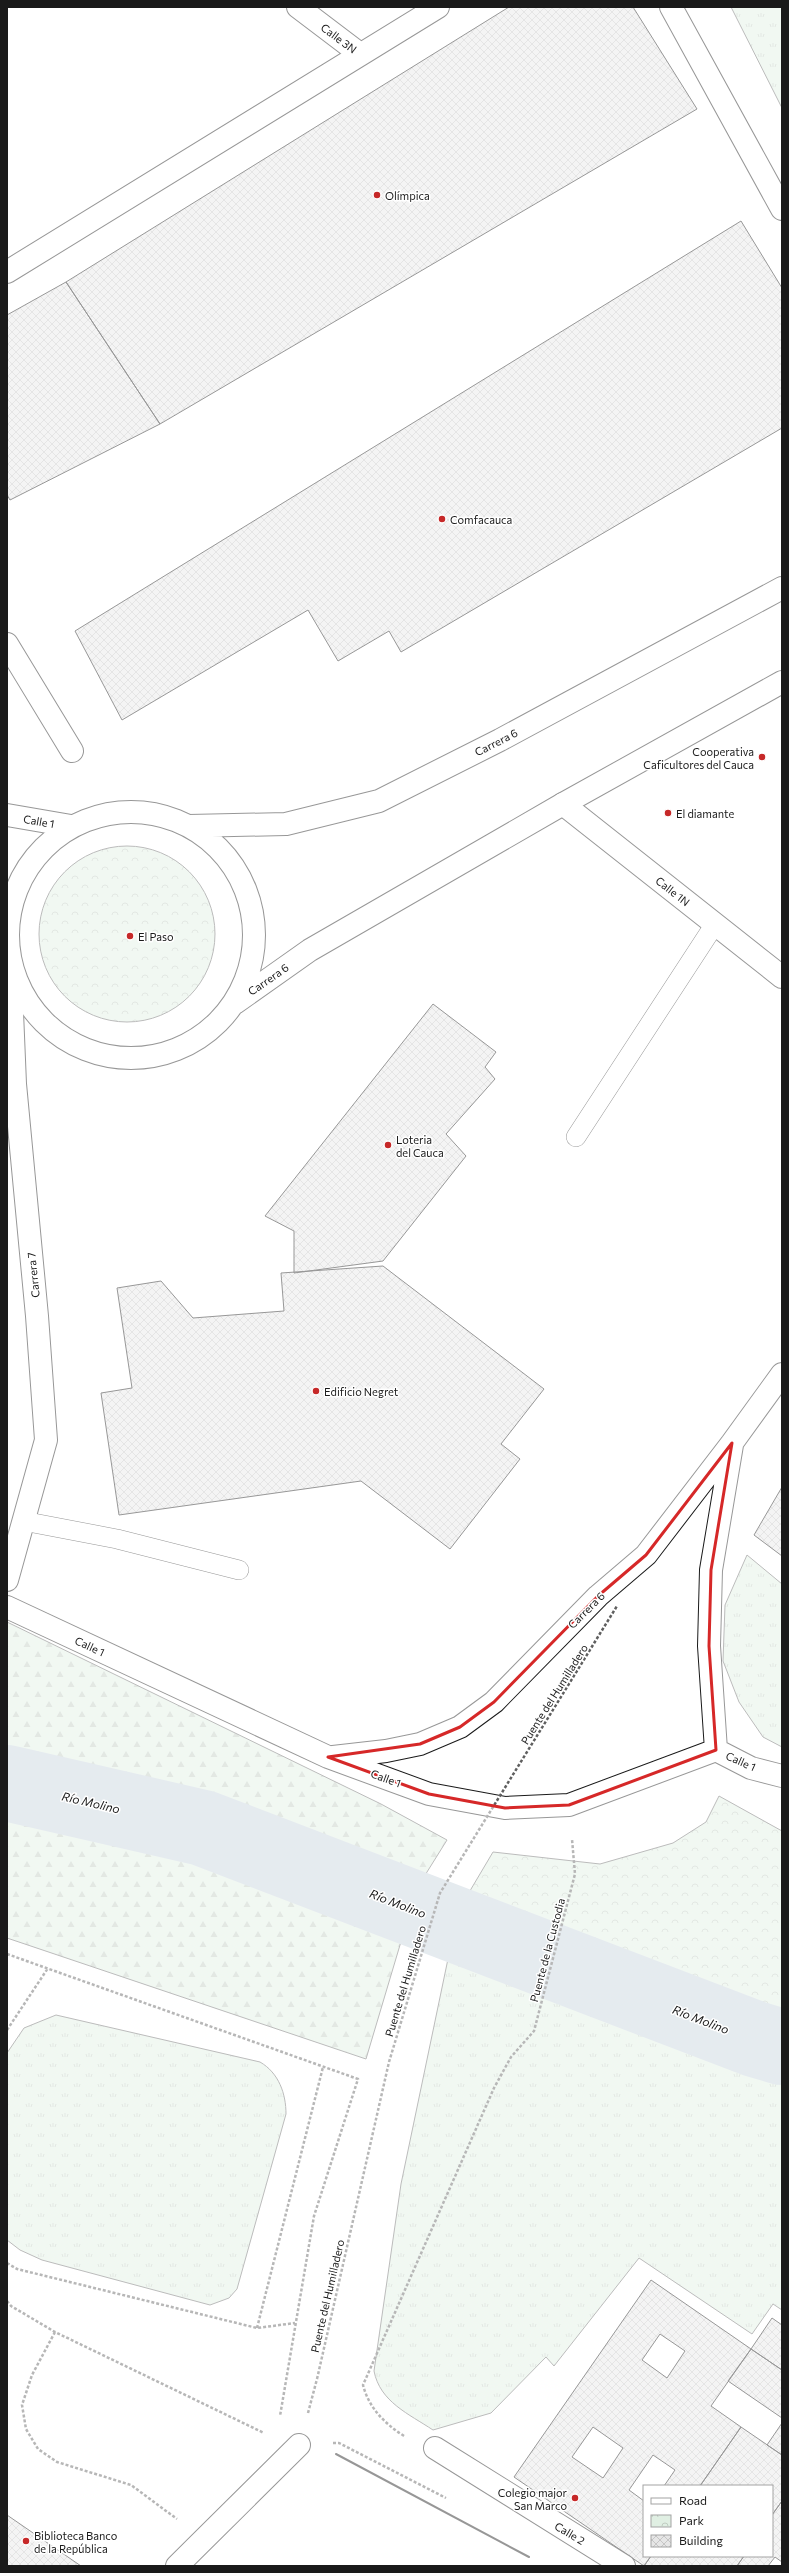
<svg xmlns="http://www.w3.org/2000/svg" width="789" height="2573" viewBox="0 0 789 2573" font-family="Commissioner,sans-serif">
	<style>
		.grass { fill: url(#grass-tufts); stroke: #6a6a6a }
		.forest { fill: url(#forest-firs); stroke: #6a6a6a }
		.park { fill: url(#park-crowns); stroke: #6a6a6a }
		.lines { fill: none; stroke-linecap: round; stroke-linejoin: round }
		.river { stroke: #c6d2dc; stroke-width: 76 }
		.building { fill: url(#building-cross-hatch); stroke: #1a1a1a; fill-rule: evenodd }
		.service-casing { stroke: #1a1a1a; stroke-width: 20 }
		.pedestrian-casing { stroke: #1a1a1a; stroke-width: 24 }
		.minor-casing { stroke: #1a1a1a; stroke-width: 24 }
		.tertiary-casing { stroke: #1a1a1a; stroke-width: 24 }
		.secondary-casing { stroke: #1a1a1a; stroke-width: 24 }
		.path { stroke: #5f5f5f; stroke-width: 2.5; stroke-dasharray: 3 2; stroke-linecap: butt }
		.service { stroke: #fff; stroke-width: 19 }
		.pedestrian { stroke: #fff; stroke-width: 22 }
		.minor { stroke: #fff; stroke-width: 22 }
		.tertiary { stroke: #fff; stroke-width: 22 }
		.secondary { stroke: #fff; stroke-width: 22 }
		.path-bridge { stroke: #5f5f5f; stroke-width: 2.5; stroke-dasharray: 3 2; stroke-linecap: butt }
		.wall { stroke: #1a1a1a; stroke-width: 2 }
		.marked { fill: none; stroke: #d62828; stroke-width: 3; stroke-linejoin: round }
		.poi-dot { fill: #c62828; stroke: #fff; stroke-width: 1.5 }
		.labels { text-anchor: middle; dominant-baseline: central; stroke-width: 3; stroke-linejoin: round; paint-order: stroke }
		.street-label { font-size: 11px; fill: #1a1a1a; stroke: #fff }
		.poi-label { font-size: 11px; fill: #1a1a1a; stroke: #fff; text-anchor: start }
		.water-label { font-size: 12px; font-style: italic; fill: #1a1a1a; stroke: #fff }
	</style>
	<defs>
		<pattern id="grass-tufts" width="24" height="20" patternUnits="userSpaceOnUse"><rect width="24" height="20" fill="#e0efe3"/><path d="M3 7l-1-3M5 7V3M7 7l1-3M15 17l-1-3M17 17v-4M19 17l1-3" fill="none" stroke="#c0ccc2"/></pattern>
		<pattern id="forest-firs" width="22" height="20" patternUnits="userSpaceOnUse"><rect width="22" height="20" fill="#e0efe3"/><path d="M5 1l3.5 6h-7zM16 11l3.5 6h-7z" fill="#c0ccc2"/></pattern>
		<pattern id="park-crowns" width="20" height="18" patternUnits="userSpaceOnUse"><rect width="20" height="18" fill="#e0efe3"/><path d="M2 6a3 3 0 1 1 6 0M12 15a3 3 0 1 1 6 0" fill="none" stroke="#c0ccc2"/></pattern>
		<pattern id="building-cross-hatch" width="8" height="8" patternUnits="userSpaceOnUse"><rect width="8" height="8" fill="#e6e6e6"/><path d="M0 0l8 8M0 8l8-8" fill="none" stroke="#c5c5c5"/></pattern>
	</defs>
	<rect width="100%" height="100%" fill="#fff"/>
	<path class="grass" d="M 731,7 L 782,7 L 782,108 Z
		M 747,1555 L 782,1584 L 782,1747 L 763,1737 L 739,1702 L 723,1661 L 725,1605 Z
		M 458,1911 L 581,1953 L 782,2028 L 782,2310 L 773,2304 L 752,2334 L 639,2258 L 554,2366 L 546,2357 L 491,2413 L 433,2430 C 409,2414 380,2402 374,2371 L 401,2184 Z
		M 56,2015 L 260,2062 C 279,2073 286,2094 286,2114 L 237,2289 L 229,2298 L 210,2305 L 42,2260 L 20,2250 L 7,2240 L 7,2053 L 24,2028 Z"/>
	<path class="forest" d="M 7,1622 L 381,1804 L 447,1840 L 417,1888 L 366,2059 L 7,1938 Z"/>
	<path class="park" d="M39 934a88 88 0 1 1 176 0a88 88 0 1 1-176 0Z
		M 719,1796 L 782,1831 L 782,2028 L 581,1953 L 458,1911 L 493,1852 L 600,1864 L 673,1843 L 706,1822 Z"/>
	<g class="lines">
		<path class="river" d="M 7,1783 L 203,1828 L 755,2039 L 782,2047"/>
	</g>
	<path class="building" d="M 509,7 L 633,7 L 697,109 L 160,424 L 66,282 Z
		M 741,221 L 782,288 L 782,428 L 401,652 L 389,631 L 338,661 L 308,610 L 122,720 L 75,631 Z
		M 66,282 L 160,424 L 10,500 L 7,495 L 7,315 Z
		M 433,1004 L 496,1052 L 485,1067 L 495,1079 L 446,1134 L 466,1156 L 383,1261 L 294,1273 L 294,1231 L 265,1216 Z
		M 383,1266 L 544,1389 L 501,1444 L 520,1459 L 450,1549 L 361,1481 L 119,1515 L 101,1393 L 132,1388 L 117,1288 L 161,1281 L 193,1318 L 284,1311 L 281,1273 Z
		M 782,1487 L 782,1556 L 754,1535 Z
		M 651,2280 L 751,2349 L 711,2406 L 741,2427 L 700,2486 L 664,2486 L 675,2470 L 653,2455 L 629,2490 L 644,2501 L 644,2556 L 651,2556 L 644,2566 L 514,2477 ZM 660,2334 L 685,2351 L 667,2378 L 642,2360 ZM 593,2427 L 623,2448 L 603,2478 L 572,2457 Z
		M 772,2318 L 782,2325 L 782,2370 L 751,2349 Z
		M 751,2349 L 782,2370 L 782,2418 L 728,2381 Z
		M 782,2423 L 782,2455 L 767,2445 Z
		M 741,2427 L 782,2455 L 782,2501 L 772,2515 L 772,2486 L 700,2486 Z
		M 782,2501 L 782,2562 L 775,2557 L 768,2566 L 737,2566 L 744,2556 L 772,2556 L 772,2515 Z
		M 7,2515 L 81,2566 L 7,2566 Z
		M 651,2556 L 744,2556 L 737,2566 L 644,2566 Z"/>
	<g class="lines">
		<g class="service-casing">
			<path id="service" d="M 576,1137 L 715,924
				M 23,1521 L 117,1539 L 239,1570"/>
		</g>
		<g class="pedestrian-casing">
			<path id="pedestrian" d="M 177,2566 L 299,2445"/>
		</g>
		<g class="minor-casing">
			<path id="minor" d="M 298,7 L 360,54
				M 671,7 L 782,209
				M 7,272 L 438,7
				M 7,644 L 72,751
				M 563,804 L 782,977
				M 7,1607 L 328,1757 L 429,1794 L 505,1808 L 569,1805 L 716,1750 L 751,1768 L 782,1776
				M 716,1750 L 709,1646 L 711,1570 L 732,1445
				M 333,1757 L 386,1751 L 420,1744 L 460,1727 L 494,1702 L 598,1596 L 646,1555 L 732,1443 L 782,1374
				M 435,2448 L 624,2566"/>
		</g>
		<g class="tertiary-casing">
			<path id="tertiary" d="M 7,1580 L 46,1440 L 37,1316 L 15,1084 L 10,964"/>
		</g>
		<g class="secondary-casing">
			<path id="secondary" d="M8 935a123 123 0 1 1 246 0a123 123 0 1 1-246 0Z
				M 7,815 L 71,826
				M 189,826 L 286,824 L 379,801 L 500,740 L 782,588
				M 235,1003 L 310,950 L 563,804 L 782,682"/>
		</g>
		<path class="path" d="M 7,1954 L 358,2079 L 314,2216 L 280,2416
			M 7,2030 L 48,1968
			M 7,2263 L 17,2269 L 257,2328 L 295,2323
			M 7,2301 L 11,2306 L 55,2332 L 264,2433
			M 257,2328 L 323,2067
			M 55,2332 L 32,2375 L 22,2405 L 26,2429 L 38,2449 L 57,2462 L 131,2485 L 177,2519
			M 308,2413 L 317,2379
			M 404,2436 C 384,2423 369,2408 363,2385 L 494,2088 L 511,2057 L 534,2031 L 575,1874 L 572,1839
			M 333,2443 L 339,2443 L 446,2498"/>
		<use href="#service" class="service"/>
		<use href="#pedestrian" class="pedestrian"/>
		<use href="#minor" class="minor"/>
		<use href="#tertiary" class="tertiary"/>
		<use href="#secondary" class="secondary"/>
		<path class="path-bridge" d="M 317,2379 L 389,2062 L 440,1893 L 617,1606"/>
		<path class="wall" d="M 336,2454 L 529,2557"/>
	</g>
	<path d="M0 0H789V2573H0ZM 732,1443 L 711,1570 L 709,1646 L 716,1750 L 569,1805 L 505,1808 L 429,1794 L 328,1757 L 420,1744 L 460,1727 L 494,1702 L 598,1596 L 646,1555 Z" fill="#fff" fill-opacity=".55" fill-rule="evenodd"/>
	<path class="marked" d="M 732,1443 L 711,1570 L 709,1646 L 716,1750 L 569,1805 L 505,1808 L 429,1794 L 328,1757 L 420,1744 L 460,1727 L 494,1702 L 598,1596 L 646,1555 Z"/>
	<g class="poi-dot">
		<circle cx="377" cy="195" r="4"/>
		<circle cx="442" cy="519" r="4"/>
		<circle cx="762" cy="757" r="4"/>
		<circle cx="668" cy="813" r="4"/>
		<circle cx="130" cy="936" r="4"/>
		<circle cx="388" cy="1145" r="4"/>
		<circle cx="316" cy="1391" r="4"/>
		<circle cx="575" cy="2498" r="4"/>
		<circle cx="26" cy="2541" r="4"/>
	</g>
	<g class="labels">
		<g class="street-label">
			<text transform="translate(339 38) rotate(37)">Calle 3N</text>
			<text transform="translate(496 742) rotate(-27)">Carrera 6</text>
			<text transform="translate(39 821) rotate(10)">Calle 1</text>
			<text transform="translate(673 891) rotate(38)">Calle 1N</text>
			<text transform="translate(268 979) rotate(-35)">Carrera 6</text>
			<text transform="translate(33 1275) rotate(-96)">Carrera 7</text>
			<text transform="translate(586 1610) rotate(-45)">Carrera 6</text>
			<text transform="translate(90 1646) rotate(25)">Calle 1</text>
			<text transform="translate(554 1694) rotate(-58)">Puente del Humilladero</text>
			<text transform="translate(741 1761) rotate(24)">Calle 1</text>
			<text transform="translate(386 1778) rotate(20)">Calle 1</text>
			<text transform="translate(547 1950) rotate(-75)">Puente de la Custodia</text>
			<text transform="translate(405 1981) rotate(-73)">Puente del Humilladero</text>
			<text transform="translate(327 2296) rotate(-77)">Puente del Humilladero</text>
			<text transform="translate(570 2533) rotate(31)">Calle 2</text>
		</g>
		<g class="poi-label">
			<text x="385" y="195">Olímpica</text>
			<text x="450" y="519">Comfacauca</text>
			<text x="754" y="751" text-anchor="end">Cooperativa<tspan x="754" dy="13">Caficultores del Cauca</tspan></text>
			<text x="676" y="813">El diamante</text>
			<text x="138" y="936">El Paso</text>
			<text x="396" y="1139">Loteria<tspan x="396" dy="13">del Cauca</tspan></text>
			<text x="324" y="1391">Edificio Negret</text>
			<text x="567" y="2492" text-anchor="end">Colegio major<tspan x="567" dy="13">San Marco</tspan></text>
			<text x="34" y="2535">Biblioteca Banco<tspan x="34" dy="13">de la República</tspan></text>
		</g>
		<g class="water-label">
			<text transform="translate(91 1802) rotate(13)">Río Molino</text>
			<text transform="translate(398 1903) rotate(21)">Río Molino</text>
			<text transform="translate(701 2019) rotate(21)">Río Molino</text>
		</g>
	</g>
	<rect width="789" height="2573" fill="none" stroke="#1a1a1a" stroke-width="16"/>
	<rect x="643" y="2485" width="130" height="72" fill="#ffffff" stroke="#a3a3a3"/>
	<rect x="651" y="2498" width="20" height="6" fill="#ffffff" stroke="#a3a3a3"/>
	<text x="679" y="2505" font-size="12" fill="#1a1a1a">Road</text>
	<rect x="651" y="2515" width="20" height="12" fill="url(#park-crowns)" stroke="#a3a3a3"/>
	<text x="679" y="2525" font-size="12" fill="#1a1a1a">Park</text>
	<rect x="651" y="2535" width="20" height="12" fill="url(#building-cross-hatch)" stroke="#a3a3a3"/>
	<text x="679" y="2545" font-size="12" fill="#1a1a1a">Building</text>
</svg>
